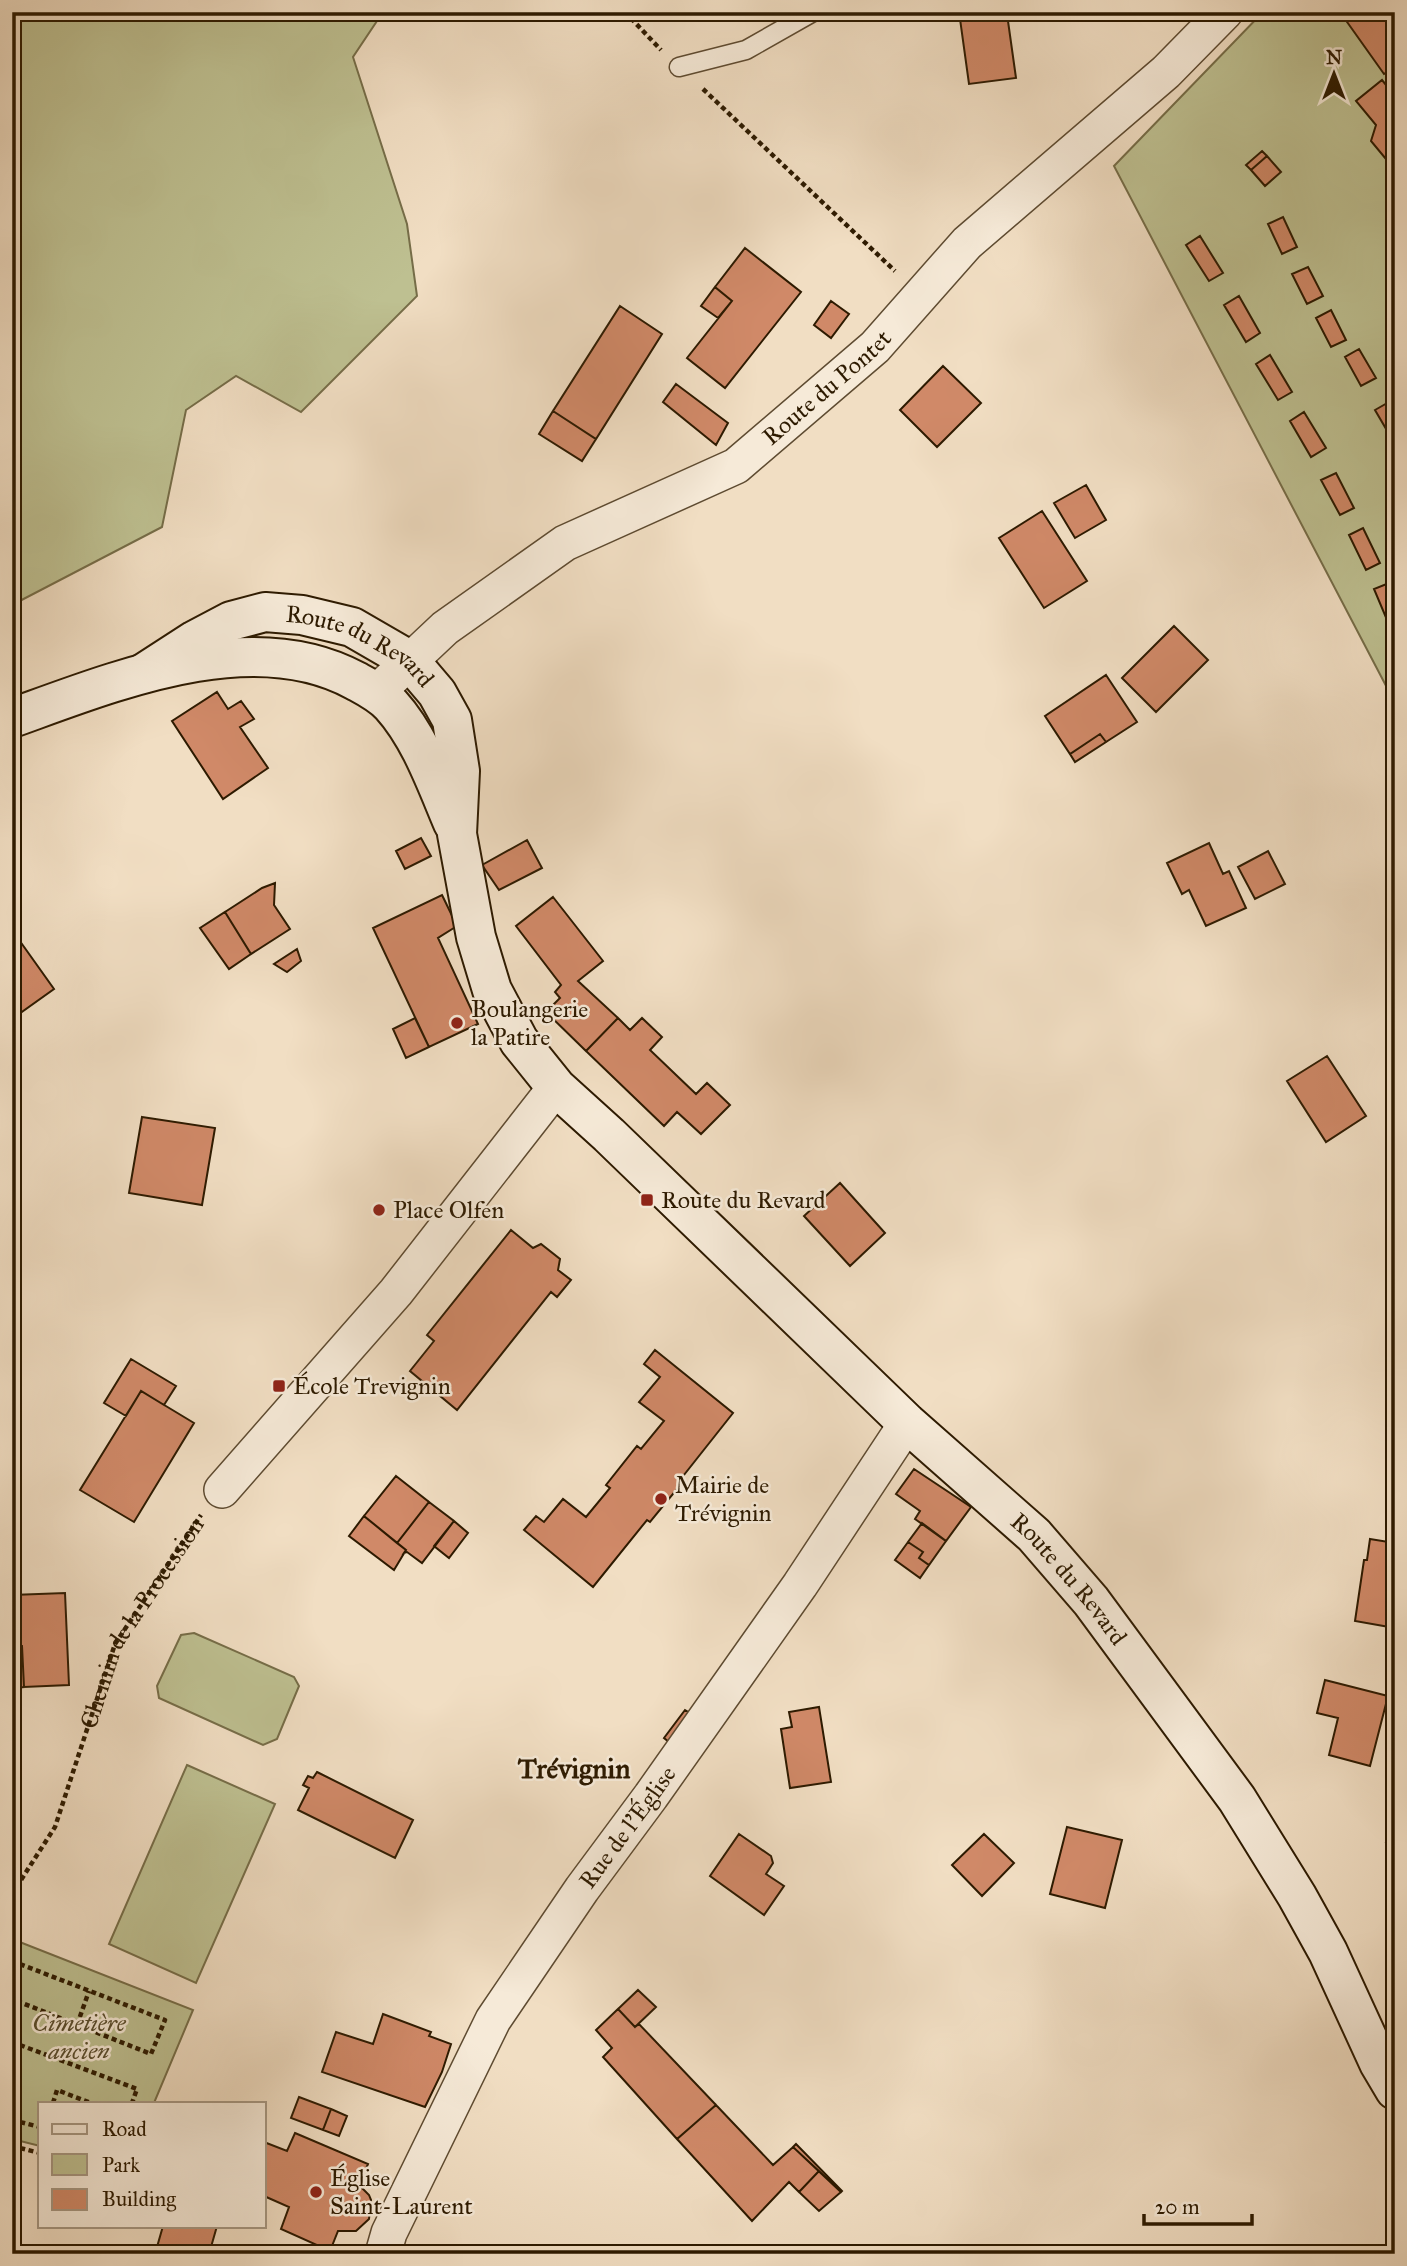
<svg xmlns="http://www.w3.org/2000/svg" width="1407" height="2266" viewBox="0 0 1407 2266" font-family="'IM FELL Great Primer',serif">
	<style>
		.green { fill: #bec091; stroke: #766d48; stroke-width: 2 }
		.building { fill: #d08968; stroke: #2d1a00; stroke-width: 2 }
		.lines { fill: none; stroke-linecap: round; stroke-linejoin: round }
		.lane-casing { stroke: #5e4b31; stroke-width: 21 }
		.street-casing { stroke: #5e4b31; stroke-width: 38 }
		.secondary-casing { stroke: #2d1a00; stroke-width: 42 }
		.path { stroke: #2d1a00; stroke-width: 4.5; stroke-dasharray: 5 3.5; stroke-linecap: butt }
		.lane { stroke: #f6ead8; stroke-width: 18 }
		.street { stroke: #f6ead8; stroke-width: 35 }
		.secondary { stroke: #f6ead8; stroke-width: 38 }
		.poi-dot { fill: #8f2418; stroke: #f6ead8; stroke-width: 2.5 }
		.labels { text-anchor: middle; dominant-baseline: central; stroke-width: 5; stroke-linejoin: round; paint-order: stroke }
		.street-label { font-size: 24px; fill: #2d1a00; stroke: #f6ead8 }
		.poi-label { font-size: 24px; fill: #2d1a00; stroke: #f6ead8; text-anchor: start }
		.park-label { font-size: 24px; font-style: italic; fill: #584c2c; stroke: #f6ead8 }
		.quarter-label { font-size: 28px; font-weight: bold; fill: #2d1a00; stroke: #f6ead8 }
	</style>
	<rect width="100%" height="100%" fill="#f1dec3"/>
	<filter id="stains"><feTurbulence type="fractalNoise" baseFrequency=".00286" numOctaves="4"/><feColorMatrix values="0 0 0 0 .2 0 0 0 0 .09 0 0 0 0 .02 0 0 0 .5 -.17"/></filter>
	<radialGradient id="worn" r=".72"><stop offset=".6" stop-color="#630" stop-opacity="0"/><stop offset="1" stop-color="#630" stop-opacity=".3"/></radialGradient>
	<path class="green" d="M 12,12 L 383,12 L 353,57 L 407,224 L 417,296 L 301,412 L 236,376 L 186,410 L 162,527 L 12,605 Z
		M 1263,12 L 1395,12 L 1395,703 L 1114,166 Z
		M 194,1633 L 294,1677 L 299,1686 L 277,1739 L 263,1745 L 159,1698 L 157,1686 L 181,1635 Z
		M 187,1765 L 275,1804 L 196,1983 L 109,1944 Z
		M 12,1939 L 193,2010 L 154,2103 L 40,2103 L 40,2146 L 12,2139 Z"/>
	<path class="building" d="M 964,12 L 1002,12 L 1002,15 L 965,19 Z
		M 1340,12 L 1395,12 L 1395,67 L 1384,74 Z
		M 1007,14 L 1016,78 L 969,84 L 960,19 Z
		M 1382,80 L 1395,96 L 1395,170 L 1371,141 L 1376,125 L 1356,101 Z
		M 1262,151 L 1267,156 L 1251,170 L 1246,165 Z
		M 1267,156 L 1281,172 L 1265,186 L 1251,170 Z
		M 1283,217 L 1297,247 L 1282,254 L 1268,224 Z
		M 1200,236 L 1223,273 L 1209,281 L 1186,245 Z
		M 745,248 L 801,292 L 725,388 L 687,358 L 732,301 L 715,287 Z
		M 1308,267 L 1323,296 L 1307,304 L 1292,274 Z
		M 715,287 L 732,301 L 718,318 L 701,306 Z
		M 1239,296 L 1260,333 L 1246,342 L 1224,305 Z
		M 831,301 L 849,314 L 831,338 L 814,325 Z
		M 620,306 L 662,334 L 596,439 L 553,411 Z
		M 1331,310 L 1346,340 L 1331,347 L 1316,318 Z
		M 1359,349 L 1376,378 L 1361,386 L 1345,357 Z
		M 1270,355 L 1292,392 L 1278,400 L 1256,364 Z
		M 943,366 L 981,403 L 937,447 L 900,410 Z
		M 676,384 L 728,423 L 716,445 L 663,402 Z
		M 1389,402 L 1395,411 L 1395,437 L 1392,439 L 1375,410 Z
		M 553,411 L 596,439 L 582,461 L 539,434 Z
		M 1304,412 L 1326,448 L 1311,457 L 1290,421 Z
		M 1336,473 L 1354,508 L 1340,515 L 1321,480 Z
		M 1086,485 L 1106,520 L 1075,538 L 1054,503 Z
		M 1042,511 L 1087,581 L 1044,608 L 999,538 Z
		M 1363,528 L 1380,563 L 1366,570 L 1349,535 Z
		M 1389,583 L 1395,596 L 1395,616 L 1387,620 L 1374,589 Z
		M 1174,626 L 1208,660 L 1156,712 L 1122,678 Z
		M 1106,675 L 1137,722 L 1106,742 L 1100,734 L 1070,754 L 1045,716 Z
		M 217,692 L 228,709 L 241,701 L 254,719 L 240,727 L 268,768 L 223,799 L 172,721 Z
		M 1100,734 L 1106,742 L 1075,762 L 1070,754 Z
		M 421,838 L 431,856 L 405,869 L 396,851 Z
		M 527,840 L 542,868 L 499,890 L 482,865 Z
		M 1209,843 L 1223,874 L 1229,871 L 1246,908 L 1206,926 L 1189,890 L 1182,894 L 1167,863 Z
		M 1268,851 L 1285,884 L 1255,899 L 1238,867 Z
		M 275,883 L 274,905 L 290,929 L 251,954 L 225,912 L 262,888 Z
		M 442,895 L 457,926 L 438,938 L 478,1024 L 429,1047 L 373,928 Z
		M 553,897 L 603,961 L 578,981 L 618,1018 L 586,1051 L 546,1012 L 560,998 L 555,992 L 561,985 L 516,926 Z
		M 225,912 L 251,954 L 229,969 L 200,928 Z
		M 17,937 L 54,989 L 12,1019 L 12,941 Z
		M 297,949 L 301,961 L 287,972 L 274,964 Z
		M 415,1018 L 429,1047 L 406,1058 L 393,1029 Z
		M 618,1018 L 630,1030 L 642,1018 L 662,1037 L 650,1050 L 696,1094 L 707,1083 L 730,1105 L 701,1134 L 677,1112 L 664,1126 L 586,1051 Z
		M 1327,1056 L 1366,1116 L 1326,1142 L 1287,1081 Z
		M 142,1117 L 215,1128 L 202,1205 L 129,1193 Z
		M 840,1183 L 885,1233 L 850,1266 L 804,1216 Z
		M 511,1230 L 533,1248 L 541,1244 L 560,1259 L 558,1270 L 571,1280 L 557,1297 L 551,1292 L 457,1410 L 410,1371 L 434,1341 L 427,1335 Z
		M 655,1350 L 733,1413 L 680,1480 L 682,1483 L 650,1522 L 647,1520 L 593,1587 L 524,1530 L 536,1516 L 544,1522 L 563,1499 L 586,1517 L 610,1488 L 606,1485 L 637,1446 L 641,1449 L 664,1421 L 639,1402 L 660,1377 L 644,1364 Z
		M 131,1359 L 176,1386 L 164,1405 L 141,1391 L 126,1416 L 104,1403 Z
		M 141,1391 L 194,1423 L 134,1522 L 80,1490 Z
		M 914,1469 L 971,1507 L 946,1541 L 915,1519 L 920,1511 L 896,1494 Z
		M 396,1476 L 429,1502 L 397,1543 L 364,1516 Z
		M 429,1502 L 454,1521 L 422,1563 L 407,1552 L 404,1553 L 406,1550 L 397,1543 Z
		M 364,1516 L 406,1550 L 394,1570 L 349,1536 Z
		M 454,1521 L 468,1533 L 449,1558 L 434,1546 Z
		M 922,1523 L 946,1541 L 929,1565 L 919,1558 L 923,1552 L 908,1542 Z
		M 1370,1539 L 1395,1543 L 1395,1628 L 1355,1621 L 1364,1560 L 1367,1560 Z
		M 908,1542 L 923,1552 L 919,1558 L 929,1565 L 920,1578 L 895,1560 Z
		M 65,1593 L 69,1685 L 24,1687 L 22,1646 L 12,1647 L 12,1595 Z
		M 22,1646 L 24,1687 L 15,1688 L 12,1647 Z
		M 1325,1680 L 1388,1696 L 1370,1766 L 1329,1755 L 1338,1718 L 1317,1713 Z
		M 819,1707 L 831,1782 L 790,1788 L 781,1729 L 792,1727 L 789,1712 Z
		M 685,1710 L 690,1713 L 669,1742 L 664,1738 Z
		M 317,1772 L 413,1820 L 395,1858 L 298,1810 L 309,1788 L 303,1785 L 308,1776 L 313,1778 Z
		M 1395,1799 L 1395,1843 L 1386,1842 Z
		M 1067,1827 L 1122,1840 L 1105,1908 L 1050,1894 Z
		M 739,1834 L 771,1856 L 773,1863 L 766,1874 L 784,1886 L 764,1915 L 710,1876 Z
		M 984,1834 L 1014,1863 L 982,1896 L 952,1865 Z
		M 638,1990 L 656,2007 L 635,2027 L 618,2009 Z
		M 618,2009 L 635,2027 L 639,2024 L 716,2105 L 677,2139 L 603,2057 L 612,2048 L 596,2030 Z
		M 383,2014 L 431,2032 L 429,2036 L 451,2044 L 442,2072 L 425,2107 L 322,2072 L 336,2032 L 373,2044 Z
		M 299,2097 L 331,2109 L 323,2130 L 291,2118 Z
		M 716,2105 L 773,2165 L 793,2147 L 819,2171 L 799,2192 L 789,2182 L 752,2221 L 677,2139 Z
		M 331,2109 L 347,2116 L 339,2136 L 323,2130 Z
		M 295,2133 L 368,2164 L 359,2185 L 369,2195 L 371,2200 L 369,2219 L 356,2231 L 338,2231 L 330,2251 L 281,2229 L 289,2207 L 264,2196 L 264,2142 L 287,2151 Z
		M 796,2144 L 842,2191 L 841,2192 L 793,2147 Z
		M 819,2171 L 841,2192 L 819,2211 L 799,2192 Z
		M 163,2226 L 217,2226 L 209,2254 L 155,2254 Z"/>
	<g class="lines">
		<g class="lane-casing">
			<path id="lane" d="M 679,67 L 746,50 L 813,12"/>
		</g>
		<g class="street-casing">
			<g id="street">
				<path id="s2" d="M 377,692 L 445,628 L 565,543 L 736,466 L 875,347 L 967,243 L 1166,72 L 1225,12"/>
				<path d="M 222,1490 L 396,1292 L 556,1087"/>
				<path id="s3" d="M 383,2254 L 389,2233 L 493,2020 L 582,1889 L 651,1796 L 800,1585 L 907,1423"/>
			</g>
		</g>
		<g class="secondary-casing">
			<g id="secondary">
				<path id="s4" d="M 144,673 L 195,640 L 231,621 L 265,612 L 302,615 L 352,627 L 409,660 L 437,693 L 452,720 L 460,771 L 457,834 L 476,937 L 492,990 L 519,1041 L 556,1087 L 609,1135 L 907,1423 L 1034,1535 L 1091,1601 L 1237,1799 L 1297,1896 L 1328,1952 L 1379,2063 L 1395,2090"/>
				<path d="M 12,718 C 115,681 252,624 356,681 C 369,688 381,694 391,705 C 420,737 436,783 453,823"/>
			</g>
		</g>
		<g class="path">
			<path d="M 625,12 L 661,50"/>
			<path d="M 703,89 L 895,271"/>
			<path id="s1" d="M 12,1894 L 55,1827 L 115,1644 L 201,1515"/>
			<path d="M 12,1961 L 165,2020 L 151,2054 L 12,1999"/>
			<path d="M 77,2025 L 89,1991"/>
			<path d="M 12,2042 L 137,2089 L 132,2103"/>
			<path d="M 12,2056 L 17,2044"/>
			<path d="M 53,2103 L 57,2090 L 91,2103"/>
			<path d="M 12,2120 L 40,2127"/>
			<path d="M 12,2146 L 40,2153"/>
		</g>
		<use href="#lane" class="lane"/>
		<use href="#street" class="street"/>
		<use href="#secondary" class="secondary"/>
	</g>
	<g class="poi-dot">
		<circle cx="457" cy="1023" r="7"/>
		<rect x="640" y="1193" width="14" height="14" rx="3.5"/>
		<circle cx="379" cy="1210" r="7"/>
		<rect x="272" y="1379" width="14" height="14" rx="3.5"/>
		<circle cx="661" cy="1499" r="7"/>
		<circle cx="316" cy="2192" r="7"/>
	</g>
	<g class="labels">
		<g class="street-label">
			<text stroke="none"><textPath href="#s2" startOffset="548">Route du Pontet</textPath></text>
			<text stroke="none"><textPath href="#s4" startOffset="240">Route du Revard</textPath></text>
			<text stroke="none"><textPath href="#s4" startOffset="1468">Route du Revard</textPath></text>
			<text stroke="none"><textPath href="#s1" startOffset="303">Chemin de la Procession</textPath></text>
			<text stroke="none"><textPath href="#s3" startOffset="494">Rue de l'Église</textPath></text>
		</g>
		<g class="poi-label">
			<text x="471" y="1009">Boulangerie<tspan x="471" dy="28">la Patire</tspan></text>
			<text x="661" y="1200">Route du Revard</text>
			<text x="393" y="1210">Place Olfen</text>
			<text x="293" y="1386">École Trevignin</text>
			<text x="675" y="1485">Mairie de<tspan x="675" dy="28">Trévignin</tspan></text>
			<text x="330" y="2178">Église<tspan x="330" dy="28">Saint-Laurent</tspan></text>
		</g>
		<g class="park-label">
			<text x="79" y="2023">Cimetière<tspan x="79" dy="28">ancien</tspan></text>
		</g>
		<g class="quarter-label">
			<text x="574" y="1768">Trévignin</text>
		</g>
	</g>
	<rect width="1407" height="2266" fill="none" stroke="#f1dec3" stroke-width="42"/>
	<rect x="14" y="14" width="1379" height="2238" fill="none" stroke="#2d1a00" stroke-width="3.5"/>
	<rect x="21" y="21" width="1365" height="2224" fill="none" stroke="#2d1a00" stroke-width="2"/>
	<rect x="38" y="2102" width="228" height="126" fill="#f6ead8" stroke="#a69782" stroke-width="2"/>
	<rect x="52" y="2124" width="35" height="10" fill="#f6ead8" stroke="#a69782" stroke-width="2"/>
	<text x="102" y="2136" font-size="21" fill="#2d1a00">Road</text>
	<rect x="52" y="2154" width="35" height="21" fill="#bec091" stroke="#a69782" stroke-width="2"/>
	<text x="102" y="2172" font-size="21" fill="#2d1a00">Park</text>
	<rect x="52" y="2189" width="35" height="21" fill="#d08968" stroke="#a69782" stroke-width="2"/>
	<text x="102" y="2206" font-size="21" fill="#2d1a00">Building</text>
	<g transform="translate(1334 74)" stroke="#f6ead8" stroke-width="5" paint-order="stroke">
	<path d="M0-5L12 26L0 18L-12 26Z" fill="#2d1a00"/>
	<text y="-10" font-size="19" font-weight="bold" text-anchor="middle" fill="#2d1a00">N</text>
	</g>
	<path d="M1144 2214v10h108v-10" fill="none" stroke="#2d1a00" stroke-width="3.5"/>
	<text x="1155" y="2214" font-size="21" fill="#2d1a00" stroke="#f6ead8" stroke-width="5" paint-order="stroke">20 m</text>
	<rect width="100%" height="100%" filter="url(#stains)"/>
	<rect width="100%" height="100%" fill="url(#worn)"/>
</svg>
